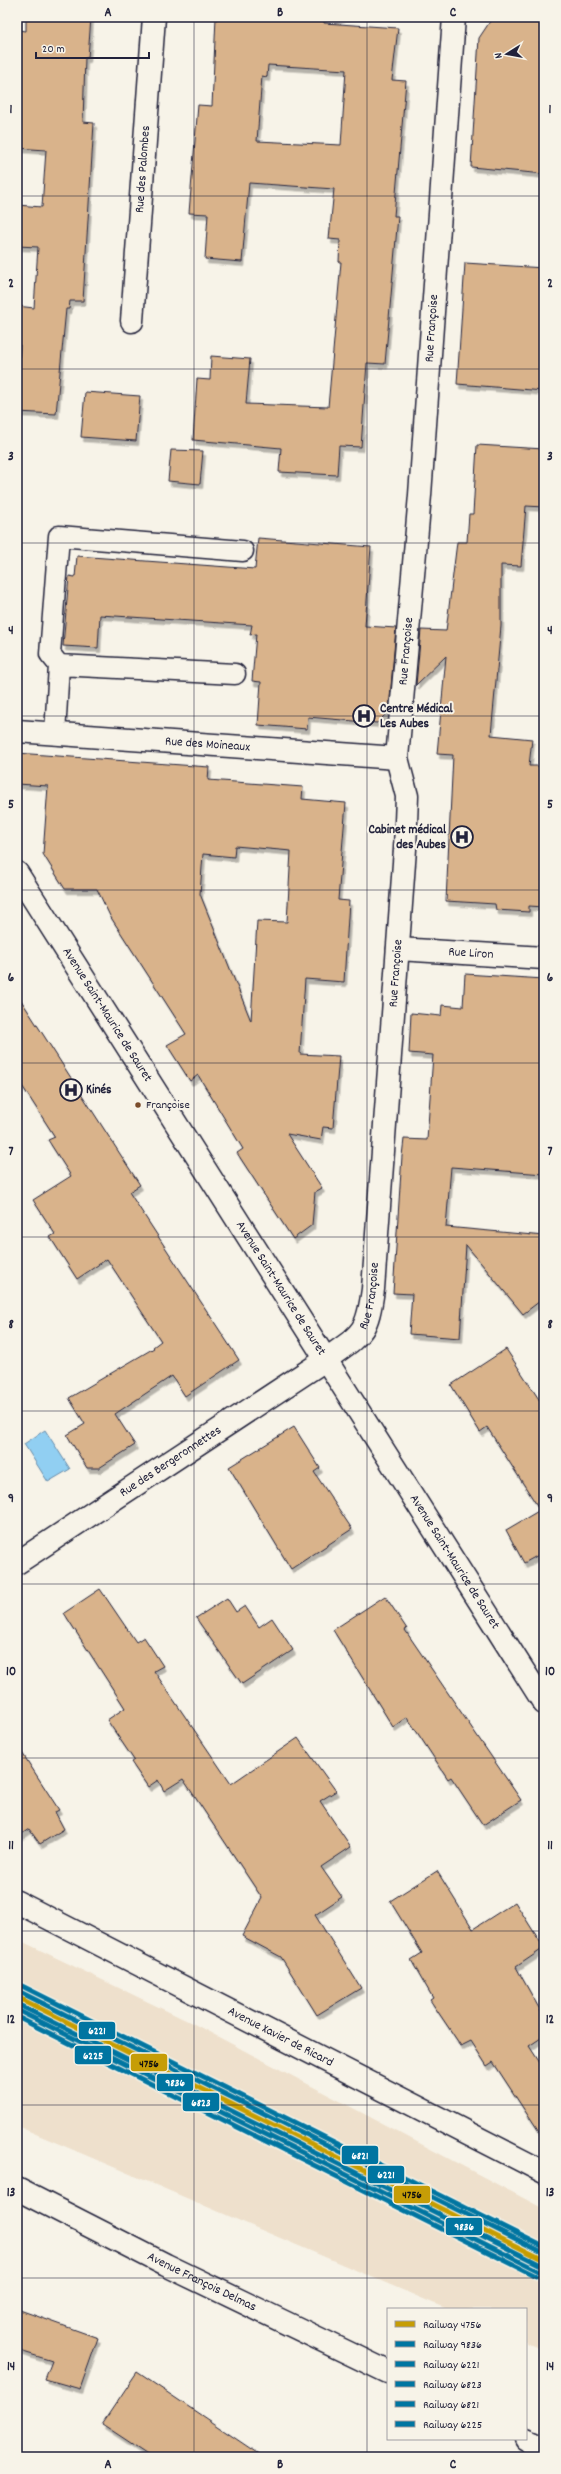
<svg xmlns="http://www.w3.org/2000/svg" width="561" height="2474" viewBox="0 0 561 2474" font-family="Dekko,sans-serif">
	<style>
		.built { fill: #eee0cc }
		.water { fill: #91cff2; stroke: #658aa9 }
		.building { fill: #d9b38b; stroke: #22223b; fill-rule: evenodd; filter: url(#shadow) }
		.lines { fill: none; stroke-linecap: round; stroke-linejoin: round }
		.lane-casing { stroke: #22223b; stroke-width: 23 }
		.street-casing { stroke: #22223b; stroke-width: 25 }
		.secondary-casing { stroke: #22223b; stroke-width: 25 }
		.lane { stroke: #f7f3e8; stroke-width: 20 }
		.street { stroke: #f7f3e8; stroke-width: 22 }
		.secondary { stroke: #f7f3e8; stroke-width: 22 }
		.rail-1-casing { stroke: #f7f3e8; stroke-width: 8 }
		.rail-2-casing { stroke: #f7f3e8; stroke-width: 8 }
		.rail-3-casing { stroke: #f7f3e8; stroke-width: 8 }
		.rail-4-casing { stroke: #f7f3e8; stroke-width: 8 }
		.rail-5-casing { stroke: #f7f3e8; stroke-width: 8 }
		.rail-6-casing { stroke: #f7f3e8; stroke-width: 8 }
		.rail-1 { stroke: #c69d06; stroke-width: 5 }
		.rail-2 { stroke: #0075a1; stroke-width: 5 }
		.rail-3 { stroke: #0075a1; stroke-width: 5 }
		.rail-4 { stroke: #0075a1; stroke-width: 5 }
		.rail-5 { stroke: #0075a1; stroke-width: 5 }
		.rail-6 { stroke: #0075a1; stroke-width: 5 }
		.grid { fill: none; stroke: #22223b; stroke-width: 1; stroke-opacity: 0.55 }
		.bus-dot { fill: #7a4b2a; stroke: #f7f3e8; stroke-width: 1.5 }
		.labels { text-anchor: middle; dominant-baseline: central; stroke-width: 4; stroke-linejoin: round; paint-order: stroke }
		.bus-label { font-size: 12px; fill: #22223b; stroke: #f7f3e8; text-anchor: start }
		.street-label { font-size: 13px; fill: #22223b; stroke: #f7f3e8 }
		.poi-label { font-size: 13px; font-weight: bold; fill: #22223b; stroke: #f7f3e8; text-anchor: start }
		.line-badge { stroke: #f7f3e8; stroke-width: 1.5 }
		.badge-label { font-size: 11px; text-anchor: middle; font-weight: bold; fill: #fff }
		.pale-badge-label { font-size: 11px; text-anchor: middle; font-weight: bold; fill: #111 }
		.neatline { fill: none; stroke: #22223b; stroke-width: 1.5 }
		.grid-label { font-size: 13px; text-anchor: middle; font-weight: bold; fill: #22223b }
	</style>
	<defs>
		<filter id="shadow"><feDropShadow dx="2.5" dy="4.5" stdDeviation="0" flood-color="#0004"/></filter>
	</defs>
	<rect width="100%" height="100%" fill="#f7f3e8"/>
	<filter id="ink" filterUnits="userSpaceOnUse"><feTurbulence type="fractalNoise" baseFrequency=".025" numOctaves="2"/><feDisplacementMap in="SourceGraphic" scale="8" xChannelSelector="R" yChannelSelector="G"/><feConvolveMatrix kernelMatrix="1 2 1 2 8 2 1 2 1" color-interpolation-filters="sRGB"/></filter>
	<g filter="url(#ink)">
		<path class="built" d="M 17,1939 L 194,2024 L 544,2209 L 544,2350 L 526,2343 L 526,2309 L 447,2309 L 17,2126 Z"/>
		<path class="water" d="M 45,1430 L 70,1469 L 48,1482 L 24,1444 Z"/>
		<path class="building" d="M 26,17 L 91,17 L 88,58 L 85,58 L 83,122 L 94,123 L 83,301 L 70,301 L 69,309 L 66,309 L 56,414 L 17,412 L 20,345 L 17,345 L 17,306 L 34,308 L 38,247 L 17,246 L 17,205 L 42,207 L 46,150 L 17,148 L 17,30 L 26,31 Z
			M 216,17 L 324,17 L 324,23 L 398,28 L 392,80 L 406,81 L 394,216 L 398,216 L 385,364 L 367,363 L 361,447 L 339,446 L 337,475 L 279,472 L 281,448 L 193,440 L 197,379 L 210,380 L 211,356 L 250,359 L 246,404 L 328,407 L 341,262 L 339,262 L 340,240 L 329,239 L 334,189 L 249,183 L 242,262 L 205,259 L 208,214 L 189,213 L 198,105 L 212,106 ZM 268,65 L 346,70 L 341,145 L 257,141 L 262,76 L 267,77 Z
			M 491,20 L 544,22 L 544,174 L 471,167 L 479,38 Z
			M 465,263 L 544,268 L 544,391 L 457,384 Z
			M 85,392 L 140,396 L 136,441 L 81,437 Z
			M 477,445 L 544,449 L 544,507 L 526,506 L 521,566 L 501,565 L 501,626 L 491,735 L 532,739 L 529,766 L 544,766 L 544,907 L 529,906 L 529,912 L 496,910 L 495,904 L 446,901 L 453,755 L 437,754 L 446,656 L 416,685 L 421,630 L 446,631 L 457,542 L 467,542 L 469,514 L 473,514 Z
			M 171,450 L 203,451 L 200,484 L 168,481 Z
			M 258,538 L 371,547 L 365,626 L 396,628 L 389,711 L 377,723 L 308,717 L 307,729 L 258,725 L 261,682 L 252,681 L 256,634 L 250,635 L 252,625 L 100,615 L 98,648 L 63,646 L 69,576 L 75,577 L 77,556 L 255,569 Z
			M 17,753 L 209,767 L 208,780 L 303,787 L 302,799 L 346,803 L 338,900 L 349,901 L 344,982 L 305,979 L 300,1054 L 339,1056 L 333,1128 L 323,1127 L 321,1140 L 287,1134 L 322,1188 L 315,1192 L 312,1225 L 293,1239 L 237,1153 L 243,1149 L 198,1075 L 190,1081 L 167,1045 L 186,1034 L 110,916 L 97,889 L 65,889 L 43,854 L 48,786 L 17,784 ZM 235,846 L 291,851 L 287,922 L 257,921 L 251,1021 L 200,894 L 203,854 L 234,857 Z
			M 465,974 L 544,979 L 544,1174 L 451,1167 L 446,1227 L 544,1236 L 544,1298 L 523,1314 L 466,1245 L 460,1338 L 409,1334 L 412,1294 L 393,1293 L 402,1156 L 404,1139 L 427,1140 L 433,1055 L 409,1053 L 411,1013 L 441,1016 L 442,1005 L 463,1007 Z
			M 17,994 L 140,1185 L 129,1192 L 239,1360 L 185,1396 L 172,1376 L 115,1414 L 135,1445 L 99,1468 L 87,1468 L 67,1435 L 85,1424 L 69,1398 L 154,1348 L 153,1347 L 161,1341 L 107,1259 L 77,1279 L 50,1237 L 55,1234 L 33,1200 L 71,1176 L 48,1140 L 55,1137 L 17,1078 Z
			M 506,1349 L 544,1407 L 544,1552 L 524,1563 L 506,1530 L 540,1510 L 487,1427 L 480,1432 L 451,1385 Z
			M 294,1427 L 320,1468 L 314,1472 L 352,1529 L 291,1569 L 229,1467 Z
			M 100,1589 L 136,1642 L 144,1637 L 163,1666 L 154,1671 L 231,1784 L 298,1738 L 336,1791 L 320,1801 L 351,1847 L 321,1867 L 342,1897 L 315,1915 L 361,1988 L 317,2015 L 281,1957 L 242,1936 L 262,1898 L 183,1779 L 164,1791 L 158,1780 L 148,1787 L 131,1762 L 134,1760 L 107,1720 L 125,1708 L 64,1613 Z
			M 385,1596 L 407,1629 L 405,1630 L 521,1800 L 483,1825 L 451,1777 L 448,1779 L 407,1717 L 393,1727 L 333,1630 Z
			M 227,1598 L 236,1612 L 245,1606 L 259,1627 L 272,1618 L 293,1650 L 242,1684 L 196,1618 Z
			M 17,1745 L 59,1810 L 55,1812 L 64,1829 L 40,1844 L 29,1829 L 17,1837 Z
			M 437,1871 L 473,1929 L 515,1902 L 544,1948 L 516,1967 L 544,2017 L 544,2036 L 529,2046 L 544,2069 L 544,2140 L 493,2062 L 487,2066 L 471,2041 L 461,2046 L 430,2000 L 433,1998 L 411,1960 L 422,1953 L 390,1901 Z
			M 17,2309 L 98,2338 L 80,2389 L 45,2379 L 52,2361 L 17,2350 Z
			M 137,2372 L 263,2457 L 152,2457 L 102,2424 Z"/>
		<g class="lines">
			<g class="lane-casing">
				<path id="lane" d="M 59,665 L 235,674
					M 55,734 L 59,665 L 50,654 L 59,536 L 243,551"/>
			</g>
			<g class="street-casing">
				<g id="street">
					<path id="s1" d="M 132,321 L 154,17"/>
					<path id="s2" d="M 17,731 L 397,758"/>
					<path id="s3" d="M 17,873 L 544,1703"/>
					<path id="s4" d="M 398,949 L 544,958"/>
					<path id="s5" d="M 17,1563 L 325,1360 C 361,1334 367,1335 373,1289 L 405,849 L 407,796 L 397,758 L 420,495 L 454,17"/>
					<path id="s6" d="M 17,1902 L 544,2172"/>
				</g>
			</g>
			<g class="secondary-casing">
				<g id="secondary">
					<path id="s7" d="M 17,2189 L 166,2265 L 388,2372"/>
					<path d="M 526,2439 L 544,2447"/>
				</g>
			</g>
			<use href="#lane" class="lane"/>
			<use href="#street" class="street"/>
			<use href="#secondary" class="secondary"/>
			<g class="rail-1-casing">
				<path id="rail-1" d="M 17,1997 L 544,2260"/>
			</g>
			<g class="rail-2-casing">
				<path id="rail-2" d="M 17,2004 L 541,2265"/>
			</g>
			<g class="rail-3-casing">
				<path id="rail-3" d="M 20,1992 L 544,2253"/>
			</g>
			<g class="rail-4-casing">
				<path id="rail-4" d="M 17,2010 L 539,2271"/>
			</g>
			<g class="rail-5-casing">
				<path id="rail-5" d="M 22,1986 L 544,2247"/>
			</g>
			<g class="rail-6-casing">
				<path id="rail-6" d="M 17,2017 L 536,2276"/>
			</g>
			<use href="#rail-1" class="rail-1"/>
			<use href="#rail-2" class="rail-2"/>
			<use href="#rail-3" class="rail-3"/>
			<use href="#rail-4" class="rail-4"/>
			<use href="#rail-5" class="rail-5"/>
			<use href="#rail-6" class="rail-6"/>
		</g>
	</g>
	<path class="grid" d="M 194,17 L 194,2457M 367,17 L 367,2457M 17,196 L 544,196M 17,369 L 544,369M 17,543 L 544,543M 17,716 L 544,716M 17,890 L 544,890M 17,1063 L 544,1063M 17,1237 L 544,1237M 17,1411 L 544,1411M 17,1584 L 544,1584M 17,1758 L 544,1758M 17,1931 L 544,1931M 17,2105 L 544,2105M 17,2278 L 544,2278"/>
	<defs>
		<g id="hospital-ring" transform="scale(1.15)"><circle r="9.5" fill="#f7f3e8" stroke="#22223b" stroke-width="1.5"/><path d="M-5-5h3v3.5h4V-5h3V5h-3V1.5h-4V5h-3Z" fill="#22223b"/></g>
	</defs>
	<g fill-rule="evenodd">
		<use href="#hospital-ring" x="364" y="716"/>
		<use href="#hospital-ring" x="462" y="837"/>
		<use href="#hospital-ring" x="71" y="1090"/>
	</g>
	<circle class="bus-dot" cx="138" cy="1105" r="3.5"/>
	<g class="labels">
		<g class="bus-label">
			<text x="146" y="1105">Françoise</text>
		</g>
		<g class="street-label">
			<text stroke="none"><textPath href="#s1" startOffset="152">Rue des Palombes</textPath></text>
			<text stroke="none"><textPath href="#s5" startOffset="1424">Rue Françoise</textPath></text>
			<text stroke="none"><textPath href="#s5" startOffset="1100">Rue Françoise</textPath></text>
			<text stroke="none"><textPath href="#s2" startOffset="191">Rue des Moineaux</textPath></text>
			<text stroke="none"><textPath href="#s4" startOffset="73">Rue Liron</textPath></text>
			<text stroke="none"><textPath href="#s5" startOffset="776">Rue Françoise</textPath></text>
			<text stroke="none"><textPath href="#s3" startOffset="168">Avenue Saint-Maurice de Sauret</textPath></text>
			<text stroke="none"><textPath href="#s3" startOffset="492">Avenue Saint-Maurice de Sauret</textPath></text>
			<text stroke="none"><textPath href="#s5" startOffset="452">Rue Françoise</textPath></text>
			<text stroke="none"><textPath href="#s5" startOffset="184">Rue des Bergeronnettes</textPath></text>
			<text stroke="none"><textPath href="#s3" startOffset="816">Avenue Saint-Maurice de Sauret</textPath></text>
			<text stroke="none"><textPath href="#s6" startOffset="296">Avenue Xavier de Ricard</textPath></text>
			<text stroke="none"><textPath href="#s7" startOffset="207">Avenue François Delmas</textPath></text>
		</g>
		<g class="poi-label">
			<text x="380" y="709">Centre Médical<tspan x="380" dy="15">Les Aubes</tspan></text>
			<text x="446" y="830" text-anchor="end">Cabinet médical<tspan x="446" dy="15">des Aubes</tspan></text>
			<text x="86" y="1090">Kinés</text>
		</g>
	</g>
	<g class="line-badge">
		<rect x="78" y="2021" width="38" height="19" rx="4" fill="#0075a1"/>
		<rect x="74" y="2045" width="38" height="20" rx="4" fill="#0075a1"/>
		<rect x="130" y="2053" width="38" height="19" rx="4" fill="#c69d06"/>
		<rect x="156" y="2073" width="38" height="19" rx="4" fill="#0075a1"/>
		<rect x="182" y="2092" width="38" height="20" rx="4" fill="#0075a1"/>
		<rect x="341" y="2145" width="38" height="20" rx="4" fill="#0075a1"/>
		<rect x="367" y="2165" width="38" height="19" rx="4" fill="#0075a1"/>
		<rect x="393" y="2185" width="38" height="19" rx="4" fill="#c69d06"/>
		<rect x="445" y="2217" width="38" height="19" rx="4" fill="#0075a1"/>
	</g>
	<g class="badge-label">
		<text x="97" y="2034">6221</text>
		<text x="93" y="2059">6225</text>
		<text x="175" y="2086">9836</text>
		<text x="201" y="2106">6823</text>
		<text x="360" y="2159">6821</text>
		<text x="386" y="2178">6221</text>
		<text x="464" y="2230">9836</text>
	</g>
	<g class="pale-badge-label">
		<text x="149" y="2067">4756</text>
		<text x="412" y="2198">4756</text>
	</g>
	<rect width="561" height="2474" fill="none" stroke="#f7f3e8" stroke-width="44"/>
	<rect x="387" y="2308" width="140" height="132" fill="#f7f3e8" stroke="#a29fa3"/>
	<rect x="395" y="2321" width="20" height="6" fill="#c69d06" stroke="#a29fa3"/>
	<text x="423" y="2328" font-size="12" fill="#22223b">Railway 4756</text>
	<rect x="395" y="2341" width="20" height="6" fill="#0075a1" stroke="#a29fa3"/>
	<text x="423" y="2348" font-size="12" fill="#22223b">Railway 9836</text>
	<rect x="395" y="2361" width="20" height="6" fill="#0075a1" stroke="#a29fa3"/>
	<text x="423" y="2368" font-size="12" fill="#22223b">Railway 6221</text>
	<rect x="395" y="2381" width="20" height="6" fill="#0075a1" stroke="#a29fa3"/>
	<text x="423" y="2388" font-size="12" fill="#22223b">Railway 6823</text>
	<rect x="395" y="2401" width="20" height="6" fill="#0075a1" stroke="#a29fa3"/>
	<text x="423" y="2408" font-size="12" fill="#22223b">Railway 6821</text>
	<rect x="395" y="2421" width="20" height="6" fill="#0075a1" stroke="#a29fa3"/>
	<text x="423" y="2428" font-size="12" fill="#22223b">Railway 6225</text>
	<g transform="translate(507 54) rotate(259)" stroke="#f7f3e8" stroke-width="3" paint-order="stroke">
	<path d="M0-3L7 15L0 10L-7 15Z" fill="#22223b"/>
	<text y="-6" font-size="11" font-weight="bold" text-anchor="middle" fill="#22223b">N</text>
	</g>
	<path d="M36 52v6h113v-6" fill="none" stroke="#22223b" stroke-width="2"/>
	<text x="42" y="52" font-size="12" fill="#22223b" stroke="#f7f3e8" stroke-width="3" paint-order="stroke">20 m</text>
	<rect x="22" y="22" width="517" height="2430" class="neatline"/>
	<g class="grid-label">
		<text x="108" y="16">A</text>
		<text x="280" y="16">B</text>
		<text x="453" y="16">C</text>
		<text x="11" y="113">1</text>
		<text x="550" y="113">1</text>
		<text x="11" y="287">2</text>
		<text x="550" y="287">2</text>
		<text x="11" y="460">3</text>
		<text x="550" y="460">3</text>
		<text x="11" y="634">4</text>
		<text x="550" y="634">4</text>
		<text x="11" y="808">5</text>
		<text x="550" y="808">5</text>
		<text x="11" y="981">6</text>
		<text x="550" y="981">6</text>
		<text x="11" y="1155">7</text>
		<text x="550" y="1155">7</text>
		<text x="11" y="1328">8</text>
		<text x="550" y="1328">8</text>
		<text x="11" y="1502">9</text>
		<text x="550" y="1502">9</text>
		<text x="11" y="1675">10</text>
		<text x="550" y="1675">10</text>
		<text x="11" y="1849">11</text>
		<text x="550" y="1849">11</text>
		<text x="11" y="2023">12</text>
		<text x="550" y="2023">12</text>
		<text x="11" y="2196">13</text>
		<text x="550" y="2196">13</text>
		<text x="11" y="2370">14</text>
		<text x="550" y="2370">14</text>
		<text x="108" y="2468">A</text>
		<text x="280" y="2468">B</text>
		<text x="453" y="2468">C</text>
	</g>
</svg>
